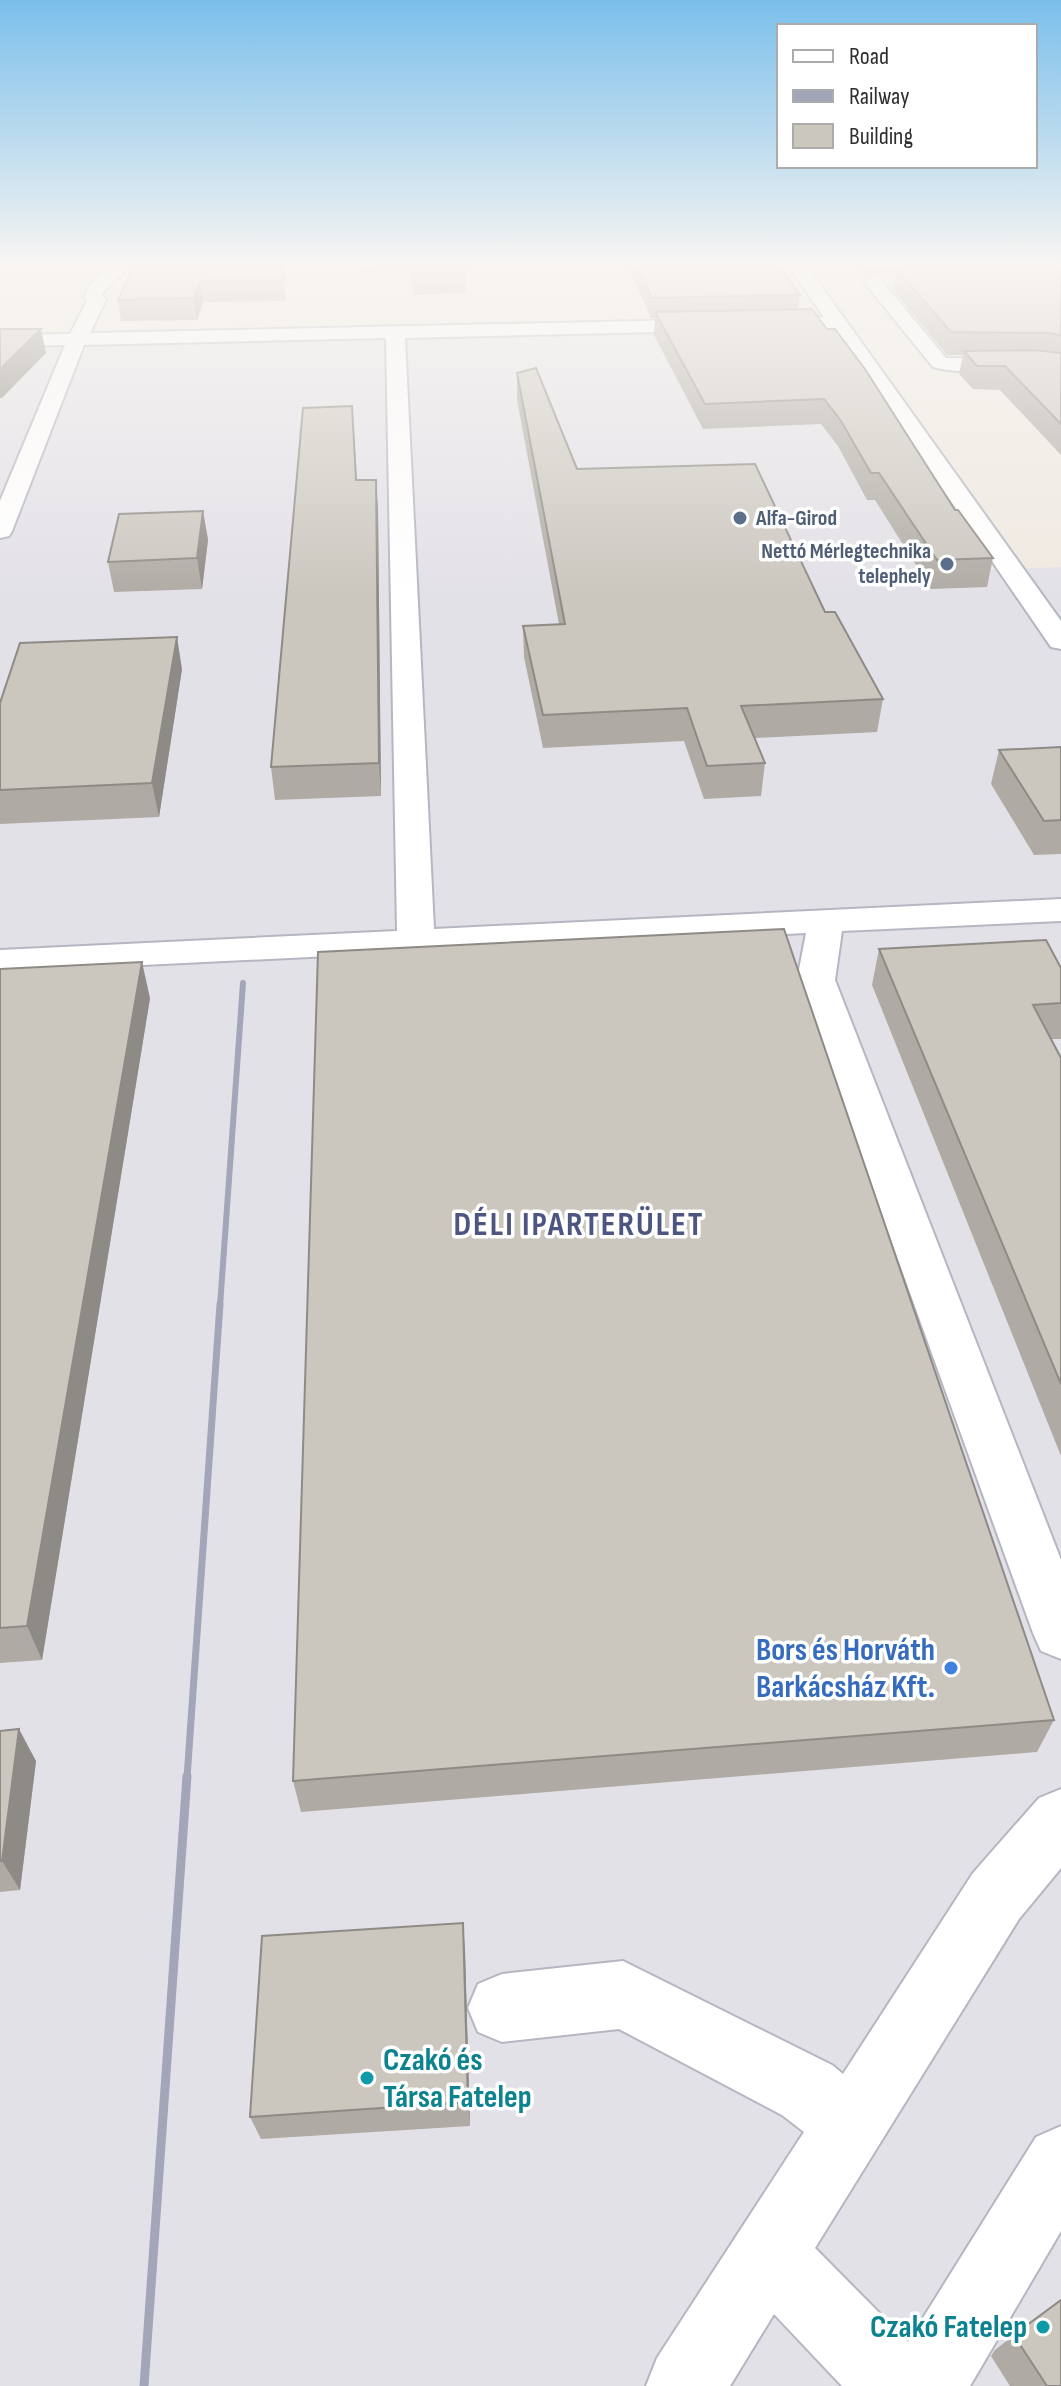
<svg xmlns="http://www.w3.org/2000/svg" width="1061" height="2386" viewBox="0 0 1061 2386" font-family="'Sofia Sans Condensed',sans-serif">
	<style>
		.industrial { fill: #e3e1e8 }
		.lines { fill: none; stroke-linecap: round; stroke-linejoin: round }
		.minor-casing { stroke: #b4b7c1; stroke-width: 4 }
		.minor { fill: #fff; fill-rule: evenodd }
		.rail-far2 { stroke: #a3a6b8; stroke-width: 6 }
		.rail-far1 { stroke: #a3a6b8; stroke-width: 7 }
		.rail { stroke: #a3a6b8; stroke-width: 9 }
		.wall { fill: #afaba4 }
		.shaded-wall { fill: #8e8b86 }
		.building { fill: #cbc7bf; stroke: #8e8b86; stroke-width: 2 }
		.service-dot { fill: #5c6f8a; stroke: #fff; stroke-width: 3 }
		.shop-dot { fill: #3f7fe0; stroke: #fff; stroke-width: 3 }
		.culture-dot { fill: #0f9aa8; stroke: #fff; stroke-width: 3 }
		.labels { text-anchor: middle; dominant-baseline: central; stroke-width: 7; stroke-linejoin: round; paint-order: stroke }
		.far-service-label { font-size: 22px; font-weight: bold; fill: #4e5e75; stroke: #fff; text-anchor: start }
		.near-shop-label { font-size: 32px; font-weight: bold; fill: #366cbe; stroke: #fff; text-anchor: end }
		.near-culture-label { font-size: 32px; font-weight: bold; fill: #0d838f; stroke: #fff; text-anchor: start }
		.district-label { font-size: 34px; font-weight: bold; letter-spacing: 2px; fill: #4d5680; stroke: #fff }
	</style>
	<rect width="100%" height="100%" fill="#efe9e1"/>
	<path class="industrial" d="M 814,317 L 984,570 L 1061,567 L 1061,2386 L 0,2386 L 0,335 Z"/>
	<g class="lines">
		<g class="minor-casing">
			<path id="minor" d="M 110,265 L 130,265 L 104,291 L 102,295 L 106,300 L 90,333 L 824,317 L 788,265 L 806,265 L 1061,621 L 1061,649 L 1051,647 L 832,328 L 405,338 L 434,929 L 1061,899 L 1061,921 L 842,931 L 835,980 L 1061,1560 L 1061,1659 L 1041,1651 L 1033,1633 L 797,980 L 806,933 L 0,972 L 0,950 L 397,931 L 386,338 L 84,345 L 12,531 L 9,536 L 0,538 L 0,501 L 65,345 L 0,347 L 0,335 L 70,334 L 87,301 L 84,297 L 90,284 Z
				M 873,277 L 879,278 L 946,358 L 1046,359 L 1061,362 L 1061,374 C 1018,364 975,378 933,367 L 864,282 Z
				M 1061,1789 L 1061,1868 L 1019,1919 L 815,2248 L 908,2342 L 1036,2137 L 1061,2126 L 1061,2231 L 970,2386 L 842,2386 L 774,2314 L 730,2386 L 646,2386 L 657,2358 L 804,2132 L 782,2115 L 619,2029 L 502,2042 L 478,2032 L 468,2008 L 478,1984 L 502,1974 L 623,1961 L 832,2065 L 843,2074 L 973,1873 L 1039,1798 Z"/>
		</g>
		<use href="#minor" class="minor"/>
		<path class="rail-far2" d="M 220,1306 L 243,983"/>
		<path class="rail-far1" d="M 187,1778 L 220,1304"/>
		<path class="rail" d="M 144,2386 L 187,1776"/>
	</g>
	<path class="wall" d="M 134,265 L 284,280 L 286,301 L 203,302 L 197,320 L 121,321 L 118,300 Z
		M 357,265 L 464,265 L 465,272 L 466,293 L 414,295 L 410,271 L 358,272 Z
		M 627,265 L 778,265 L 800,295 L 798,309 L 993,558 L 987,587 L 931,589 L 875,500 L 867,500 L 838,446 L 821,424 L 703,429 L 654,335 L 655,318 L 651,318 Z
		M 852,265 L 1061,265 L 1061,455 L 1000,390 L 973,389 L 959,374 L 963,355 L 947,355 L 893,290 L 896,274 L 863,275 Z
		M 517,373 L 577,469 L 825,612 L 883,699 L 877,732 L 755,738 L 765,763 L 761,796 L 704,799 L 684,741 L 543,748 L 524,657 L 523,626 L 559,624 L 517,400 Z
		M 354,433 L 357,480 L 378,508 L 381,796 L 275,800 L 271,767 Z
		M 203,511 L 208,540 L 202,589 L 114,592 L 108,562 Z
		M 182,669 L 159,817 L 0,824 L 0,703 Z
		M 1061,747 L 1061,854 L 1034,855 L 991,784 L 999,750 Z
		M 879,949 L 1061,968 L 1061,1039 L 1051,1039 L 1061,1058 L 1061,1456 L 872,985 Z
		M 0,969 L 150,998 L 42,1660 L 0,1663 Z
		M 1054,1720 L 1037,1752 L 301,1812 L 293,1781 Z
		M 0,1731 L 36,1761 L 20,1890 L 0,1892 Z
		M 465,1951 L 470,2126 L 261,2139 L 250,2117 Z
		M 1019,2331 L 1061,2386 L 1010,2386 L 991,2356 L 995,2350 Z"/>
	<path class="shaded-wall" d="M 200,281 L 203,302 L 197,320 L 194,298 Z
		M 41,329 L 46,353 L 2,398 L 0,398 L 0,369 Z
		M 376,480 L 378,508 L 381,796 L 379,763 Z
		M 203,511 L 208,540 L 202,589 L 197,558 Z
		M 177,637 L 182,669 L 159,817 L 152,783 Z
		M 142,962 L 150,998 L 42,1660 L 27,1626 Z
		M 19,1729 L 36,1761 L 20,1890 L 2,1861 Z
		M 463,1923 L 465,1951 L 470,2126 L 468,2102 Z"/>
	<path class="building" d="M 134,265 L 281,265 L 284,280 L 200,281 L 194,298 L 118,300 Z
		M 411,265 L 464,265 L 465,272 L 412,273 Z
		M 637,265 L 778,265 L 800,295 L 652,298 Z
		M 1040,265 L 1061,265 L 1061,336 L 1051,333 L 951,332 L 896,269 Z
		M 812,309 L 827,329 L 835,329 L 865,369 L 955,510 L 958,510 L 993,558 L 937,560 L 879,473 L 871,473 L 841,421 L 824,399 L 705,404 L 655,312 Z
		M 0,329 L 41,329 L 0,369 Z
		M 1034,350 L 1061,353 L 1061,424 L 1005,366 L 977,366 L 964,351 Z
		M 536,368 L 577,469 L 755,464 L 825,612 L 835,612 L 883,699 L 741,706 L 765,763 L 707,766 L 687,708 L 543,715 L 523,626 L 565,624 L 517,373 Z
		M 352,406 L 356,480 L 376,480 L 379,763 L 271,767 L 303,408 Z
		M 203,511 L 197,558 L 108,562 L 119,514 Z
		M 177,637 L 152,783 L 0,790 L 0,703 L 20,643 Z
		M 1061,747 L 1061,820 L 1044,821 L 999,750 Z
		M 784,929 L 1054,1720 L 293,1781 L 318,952 Z
		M 1046,940 L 1061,968 L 1061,1003 L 1033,1005 L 1061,1058 L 1061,1384 L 879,949 Z
		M 142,962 L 27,1626 L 0,1628 L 0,969 Z
		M 19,1729 L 2,1861 L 0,1861 L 0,1731 Z
		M 463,1923 L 468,2102 L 250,2117 L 262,1936 Z
		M 1061,2300 L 1061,2386 L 1047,2386 L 1015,2337 L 1019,2331 Z"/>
	<linearGradient id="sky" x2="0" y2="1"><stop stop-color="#7abfeb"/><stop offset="0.44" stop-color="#f8f5f2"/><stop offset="1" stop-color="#f8f5f2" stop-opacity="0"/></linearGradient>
	<rect width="1061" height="599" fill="url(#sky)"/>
	<g class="service-dot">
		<circle cx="740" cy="518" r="8"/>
		<circle cx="947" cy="564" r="8"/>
	</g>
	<circle class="shop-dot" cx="951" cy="1668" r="8"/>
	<g class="culture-dot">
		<circle cx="367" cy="2078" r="8"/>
		<circle cx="1043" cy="2327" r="8"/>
	</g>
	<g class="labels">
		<g class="far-service-label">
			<text x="756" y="518">Alfa-Girod</text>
			<text x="931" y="551" text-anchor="end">Nettó Mérlegtechnika<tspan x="931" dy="25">telephely</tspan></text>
		</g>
		<g class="near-shop-label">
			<text x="935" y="1650">Bors és Horváth<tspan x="935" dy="37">Barkácsház Kft.</tspan></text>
		</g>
		<g class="near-culture-label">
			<text x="383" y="2060">Czakó és<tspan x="383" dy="37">Társa Fatelep</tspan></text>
			<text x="1027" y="2327" text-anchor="end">Czakó Fatelep</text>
		</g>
		<g class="district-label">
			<text x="579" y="1224">DÉLI IPARTERÜLET</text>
		</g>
	</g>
	<rect x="777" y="24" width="260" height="144" fill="#ffffff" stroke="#ababab" stroke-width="2"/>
	<rect x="793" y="50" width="40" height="12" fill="#ffffff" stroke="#ababab" stroke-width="2"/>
	<text x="849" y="64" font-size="24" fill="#2e2e2e">Road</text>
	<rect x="793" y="90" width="40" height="12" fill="#a3a6b8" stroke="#ababab" stroke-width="2"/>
	<text x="849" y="104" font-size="24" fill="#2e2e2e">Railway</text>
	<rect x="793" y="124" width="40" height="24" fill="#cbc7bf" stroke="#ababab" stroke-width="2"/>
	<text x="849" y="144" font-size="24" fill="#2e2e2e">Building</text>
</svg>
